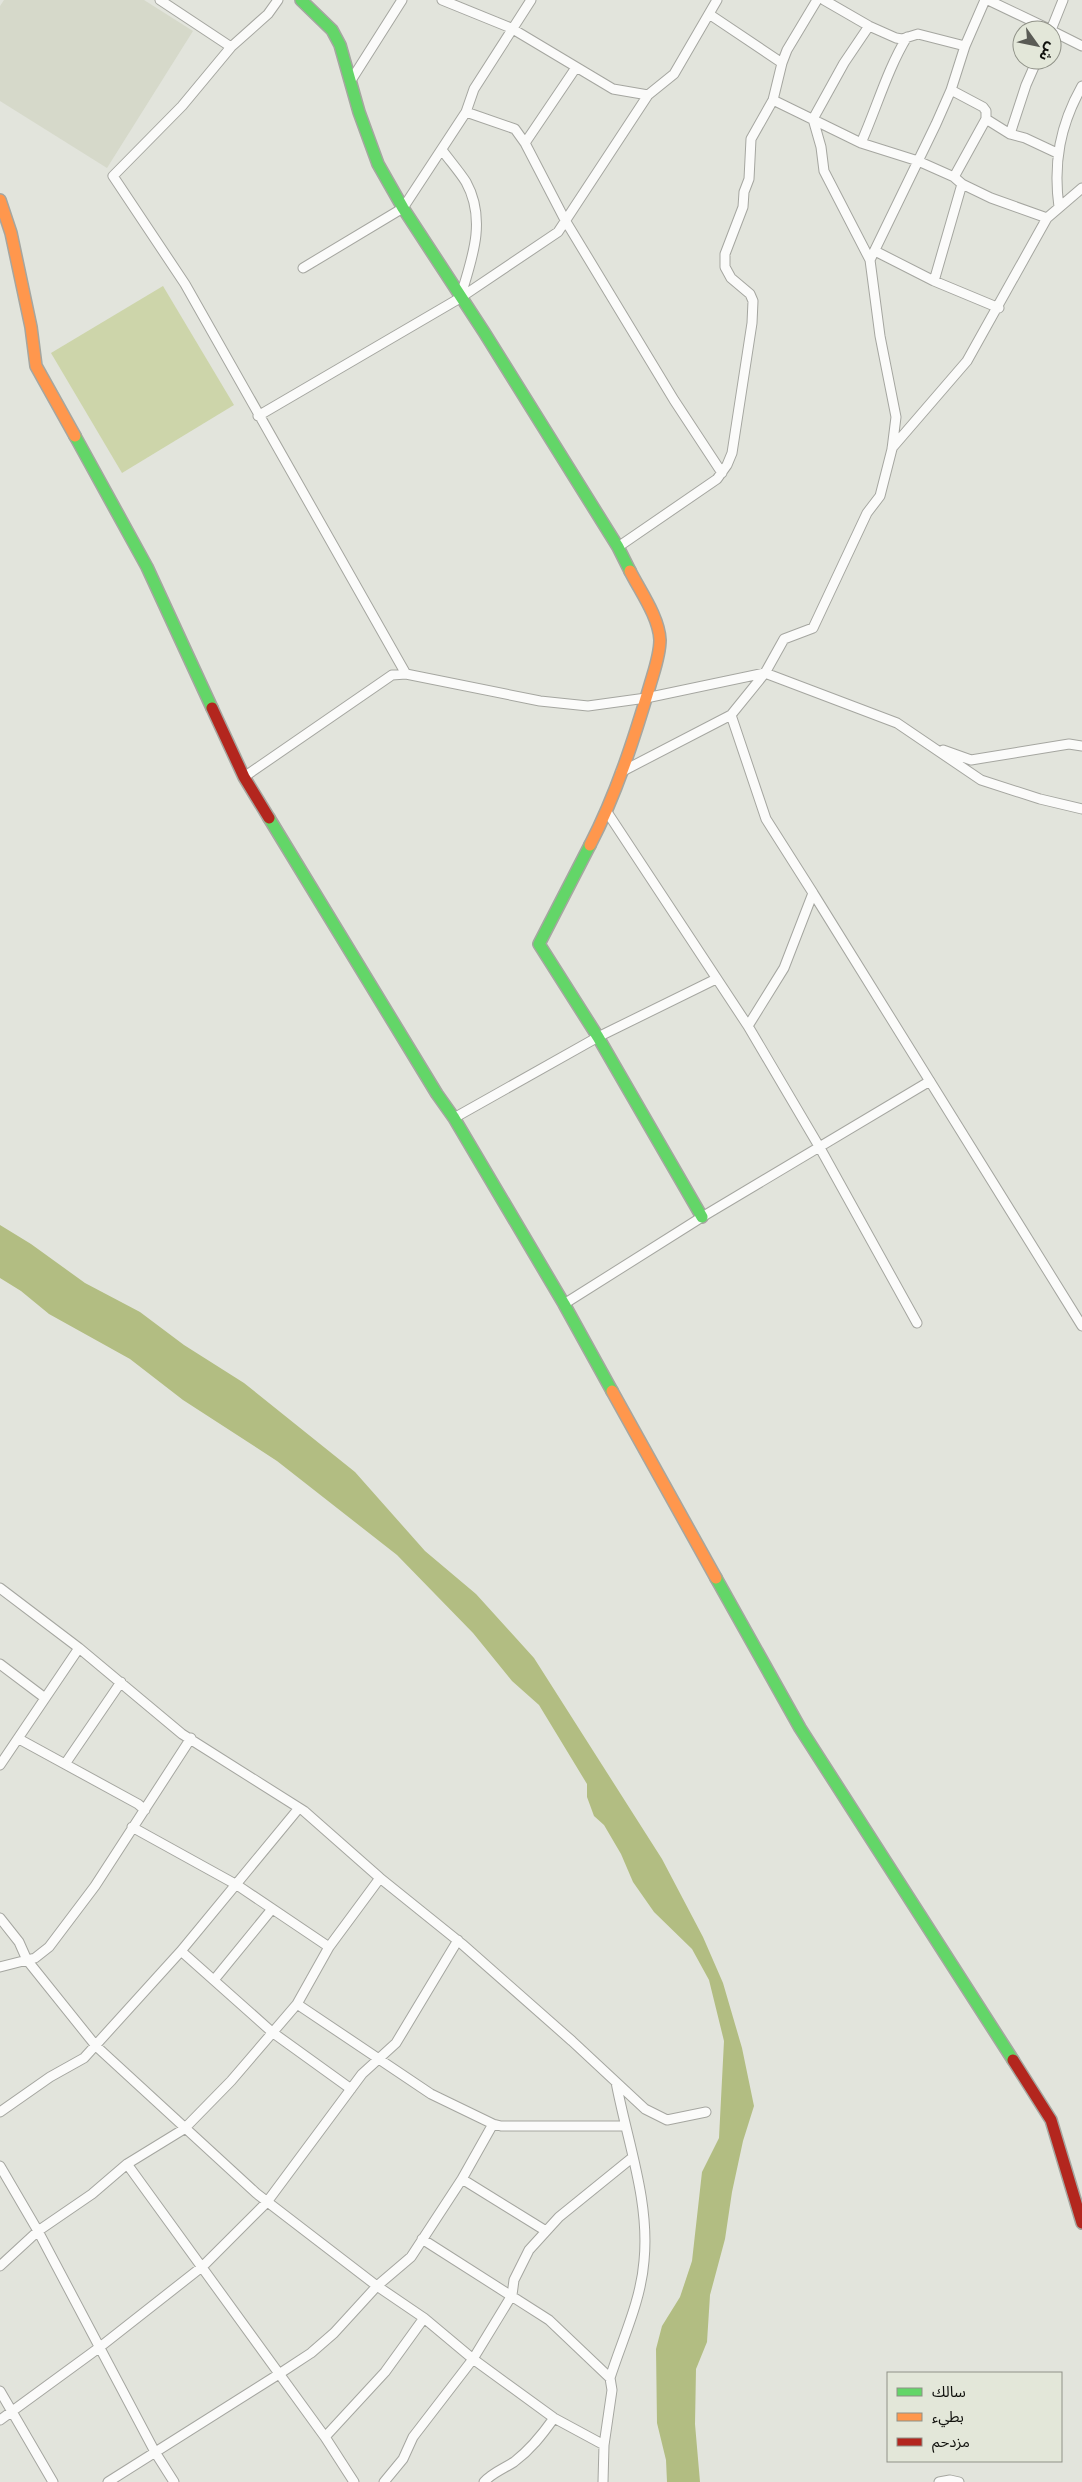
<svg xmlns="http://www.w3.org/2000/svg" width="1082" height="2482" viewBox="0 0 1082 2482" font-family="Lato,'Noto Sans Arabic',sans-serif">
	<style>
		.built { fill: #d6d9ca }
		.green { fill: #cdd5aa }
		.water { fill: #b2bd82 }
		.lines { fill: none; stroke-linecap: round; stroke-linejoin: round }
		.street-casing { stroke: #a5a6a0; stroke-width: 11 }
		.fast-casing { stroke: #a5a6a0; stroke-width: 14 }
		.slow-casing { stroke: #a5a6a0; stroke-width: 14 }
		.jam-casing { stroke: #a5a6a0; stroke-width: 14 }
		.street { stroke: #fbfbfa; stroke-width: 9 }
		.fast { stroke: #63d668; stroke-width: 11 }
		.slow { stroke: #ff974d; stroke-width: 11 }
		.jam { stroke: #b3261e; stroke-width: 11 }
	</style>
	<rect width="100%" height="100%" fill="#e2e4dc"/>
	<path class="built" d="M 4,0 L 144,0 L 193,31 L 107,168 L 0,101 L 0,6 Z"/>
	<path class="green" d="M 163,286 L 234,405 L 122,473 L 51,353 Z"/>
	<path class="water" d="M 0,1225 L 31,1244 L 85,1283 L 140,1312 L 184,1345 L 244,1383 L 355,1472 L 425,1551 L 476,1594 L 534,1658 L 662,1859 L 703,1937 L 723,1983 L 742,2048 L 754,2106 L 743,2141 L 732,2192 L 725,2239 L 710,2295 L 707,2342 L 696,2369 L 695,2424 L 700,2482 L 667,2482 L 666,2460 L 657,2423 L 656,2349 L 662,2326 L 680,2297 L 692,2261 L 702,2172 L 719,2138 L 724,2041 L 709,1980 L 692,1949 L 654,1912 L 633,1882 L 621,1854 L 604,1825 L 594,1816 L 587,1797 L 587,1784 L 539,1705 L 512,1681 L 473,1633 L 397,1555 L 277,1461 L 183,1400 L 130,1359 L 49,1314 L 21,1291 L 0,1278 Z"/>
	<g class="lines">
		<g class="street-casing">
			<path id="street" d="M 160,0 L 231,47
				M 278,0 L 268,14 L 231,47 L 182,106 L 113,176 L 185,284 L 406,674
				M 442,0 L 511,28 L 613,89 L 648,95
				M 824,0 L 869,26 L 896,38 L 902,39 L 918,34 L 965,46
				M 988,0 L 1051,30
				M 709,14 L 782,63
				M 869,26 L 844,63 L 813,119 L 821,147 L 824,171 L 870,260
				M 1051,30 L 1063,0
				M 1052,31 L 1082,46
				M 350,82 L 402,0
				M 951,90 L 983,107 L 986,111 L 986,119 L 954,177
				M 773,100 L 861,143 L 918,161 L 954,177 L 962,184 L 991,198 L 1047,218
				M 466,112 L 515,129 L 525,143 L 565,220 L 674,400 L 722,473
				M 986,119 L 1010,134 L 1025,138 L 1057,153
				M 1010,134 L 1026,85 L 1037,60
				M 525,143 L 575,69
				M 861,143 C 877,107 887,70 907,37
				M 442,150 C 450,161 459,171 466,182 C 487,220 472,259 460,298
				M 1059,207 C 1053,163 1060,125 1082,86
				M 875,251 L 934,281 L 999,308
				M 303,268 L 403,208 L 466,112 L 474,89 L 531,0
				M 934,281 L 962,184
				M 258,416 L 460,298 L 558,232 L 648,95 L 674,74 L 717,0
				M 892,448 L 967,361 L 1047,218 L 1082,188
				M 618,547 L 717,479 L 727,465 L 732,453 L 752,323 L 753,301 L 750,294 L 731,278 L 725,267 L 725,254 L 743,207 L 744,192 L 749,179 L 751,139 L 773,100 L 782,63 L 787,50 L 817,0
				M 731,715 L 766,819 L 813,893 L 784,968 L 748,1026
				M 943,750 L 971,760 L 1069,744 L 1082,746
				M 621,772 L 731,715 L 765,673 L 784,639 L 813,628 L 867,513 L 880,496 L 892,449 L 896,417 L 880,336 L 870,260 L 936,124 L 951,90 L 965,46 L 985,0
				M 244,777 L 392,675 L 406,674 L 540,701 L 588,706 L 646,698 L 765,673 L 897,723 L 981,780 L 1040,799 L 1082,809
				M 607,812 L 748,1026 L 820,1148 L 917,1323
				M 813,893 L 1082,1326
				M 454,1118 L 598,1037 L 716,979
				M 564,1304 L 702,1217 L 930,1081
				M 0,1588 L 79,1648 L 182,1734 L 304,1811 L 380,1878 L 462,1944 L 572,2041 L 645,2109 L 667,2120 L 706,2112
				M 0,1664 L 45,1698
				M 19,1739 L 138,1804 L 145,1810
				M 65,1764 L 121,1682
				M 0,1765 L 79,1648
				M 132,1827 L 237,1885 L 329,1947
				M 0,1918 L 19,1942 L 27,1960 L 96,2046 L 256,2193 L 377,2286 L 424,2318 L 473,2359 L 554,2418 L 604,2445
				M 181,1951 L 272,2032 L 351,2089
				M 0,1967 L 35,1958 L 49,1947 L 95,1886 L 191,1738
				M 214,1980 L 272,1909
				M 297,2004 L 431,2094 L 493,2124 L 501,2126 L 624,2126
				M 0,2112 L 50,2077 L 84,2058 L 181,1951 L 299,1808
				M 127,2164 L 325,2437 L 354,2482
				M 0,2166 L 38,2231 L 155,2452 L 174,2482
				M 462,2179 L 546,2231
				M 422,2239 L 549,2320 L 610,2378
				M 0,2266 L 38,2231 L 92,2194 L 127,2164 L 184,2129 L 231,2081 L 297,2004 L 329,1947 L 380,1878
				M 0,2391 L 53,2482
				M 0,2420 L 100,2347 L 203,2266 L 267,2202 L 362,2074 L 396,2043 L 458,1940
				M 325,2437 L 385,2372 L 424,2318
				M 108,2482 L 279,2374 L 311,2353 L 334,2333 L 377,2286 L 411,2257 L 462,2179 L 493,2124
				M 384,2482 L 403,2459 L 413,2437 L 473,2359 L 512,2295 L 514,2280 L 529,2250 L 559,2217 L 633,2157
				M 484,2482 C 492,2473 503,2469 514,2462 C 531,2449 542,2435 554,2418
				M 603,2482 L 604,2445 L 612,2390 L 610,2378 C 622,2340 641,2301 644,2261 C 650,2201 627,2141 616,2082
				M 939,2482 L 950,2480 L 959,2482"/>
		</g>
		<g class="fast-casing">
			<path id="fast" d="M 301,0 L 332,30 L 340,45 L 359,112 L 378,164 L 403,208 L 484,332 L 618,547 L 630,571
				M 75,436 L 147,567 L 212,708
				M 269,818 L 437,1094 L 454,1118 L 564,1304 L 612,1391
				M 590,845 L 539,944 L 598,1037 L 702,1217
				M 716,1578 L 800,1728 L 1013,2060"/>
		</g>
		<g class="slow-casing">
			<path id="slow" d="M 0,200 L 11,233 L 31,327 L 36,366 L 75,436
				M 590,845 C 616,795 634,739 650,685 C 654,671 660,655 660,640 C 659,617 640,591 630,571
				M 612,1391 L 716,1578"/>
		</g>
		<g class="jam-casing">
			<path id="jam" d="M 212,708 L 244,777 L 269,818
				M 1013,2060 L 1051,2120 L 1082,2223"/>
		</g>
		<use href="#street" class="street"/>
		<use href="#fast" class="fast"/>
		<use href="#slow" class="slow"/>
		<use href="#jam" class="jam"/>
	</g>
	<rect x="887" y="2372" width="175" height="90" fill="#e3e7d9" stroke="#8f9187"/>
	<rect x="897" y="2388" width="25" height="8" fill="#63d668" stroke="#8f9187"/>
	<text x="932" y="2397" font-size="15" fill="#10110d">سالك</text>
	<rect x="897" y="2413" width="25" height="8" fill="#ff974d" stroke="#8f9187"/>
	<text x="932" y="2422" font-size="15" fill="#10110d">بطيء</text>
	<rect x="897" y="2438" width="25" height="8" fill="#b3261e" stroke="#8f9187"/>
	<text x="932" y="2447" font-size="15" fill="#10110d">مزدحم</text>
	<g transform="translate(1037 45) rotate(123)"><circle r="24" fill="#e3e7d9" stroke="#8f9187"/>
	<path d="M0-4L9 19L0 12L-9 19Z" fill="#5a5b55"/>
	<text y="-8" font-size="14" font-weight="bold" text-anchor="middle" fill="#10110d">ش</text>
	</g>
</svg>
